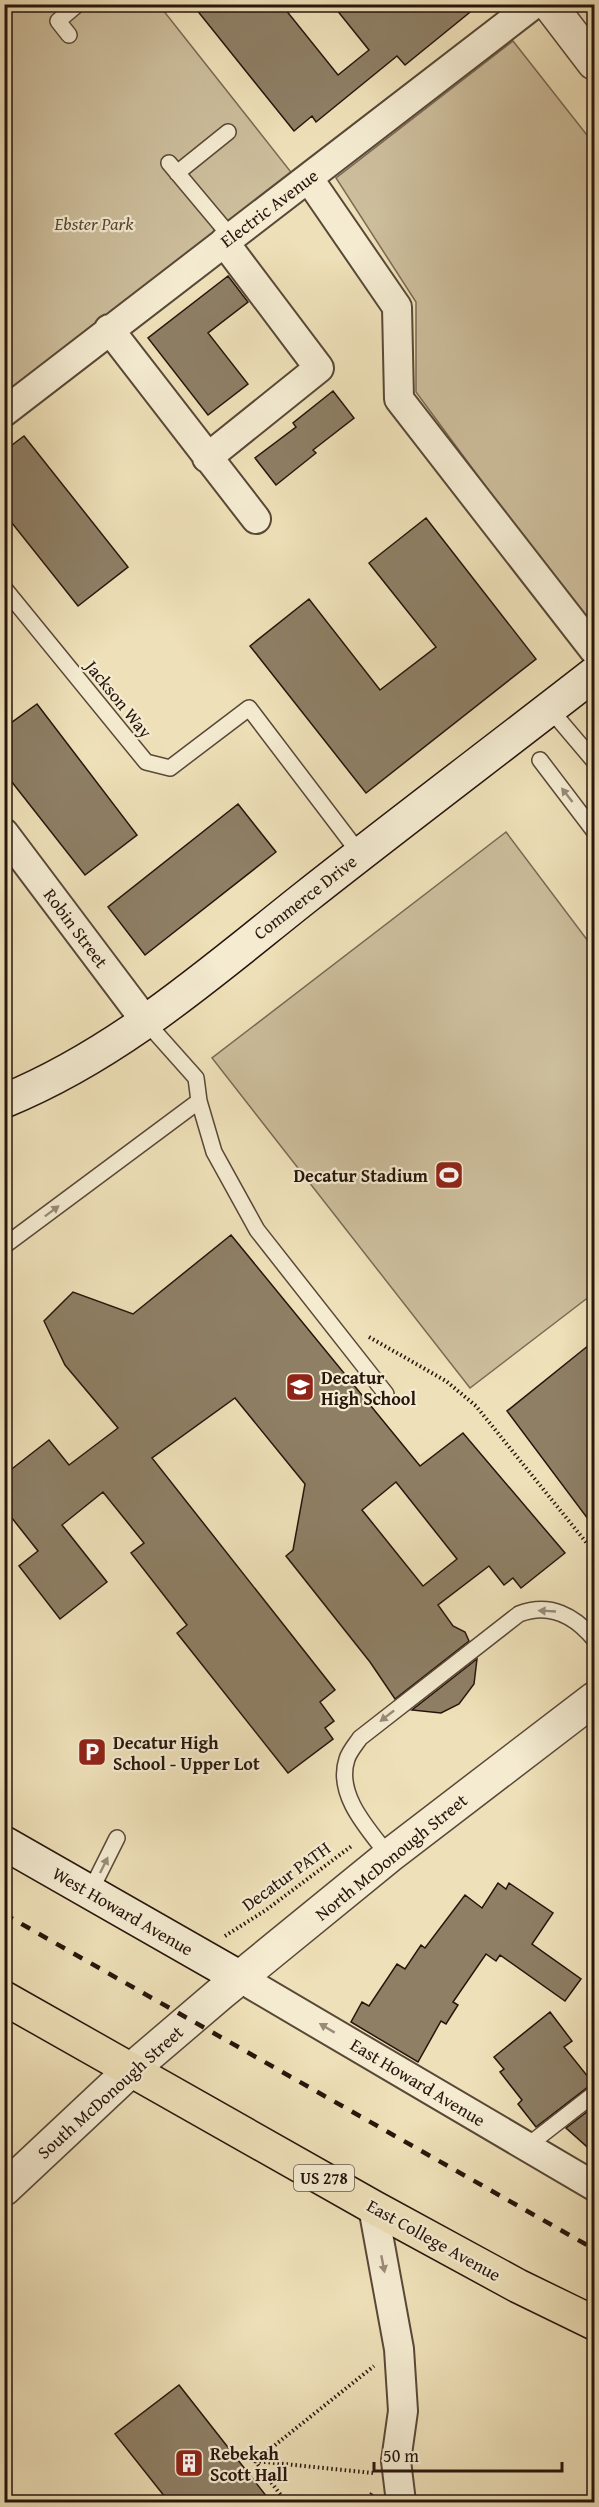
<svg xmlns="http://www.w3.org/2000/svg" width="599" height="2507" viewBox="0 0 599 2507" font-family="'Gentium Book Plus',serif">
	<style>
		.green { fill: #ccbd9b; stroke: #7a6954; stroke-width: 1.5 }
		.building { fill: #8e7f65; stroke: #27150c; stroke-width: 1.5; fill-rule: evenodd }
		.lines { fill: none; stroke-linecap: round; stroke-linejoin: round }
		.service-casing { stroke: #594837; stroke-width: 18 }
		.minor-casing { stroke: #594837; stroke-width: 32 }
		.tertiary-casing { stroke: #594837; stroke-width: 36 }
		.secondary-casing { stroke: #27150c; stroke-width: 36 }
		.primary-casing { stroke: #27150c; stroke-width: 36 }
		.path { stroke: #27150c; stroke-width: 4; stroke-dasharray: 1.5 3; stroke-linecap: butt }
		.service { stroke: #f4ebd1; stroke-width: 15 }
		.minor { stroke: #f4ebd1; stroke-width: 28 }
		.tertiary { stroke: #f4ebd1; stroke-width: 33 }
		.secondary { stroke: #f4ebd1; stroke-width: 33 }
		.primary { stroke: #eee0b8; stroke-width: 33 }
		.rail { stroke: #27150c; stroke-width: 4.5; stroke-dasharray: 10 10; stroke-linecap: butt }
		.oneway { fill: #988b78 }
		.labels { text-anchor: middle; dominant-baseline: central; stroke-width: 4.5; stroke-linejoin: round; paint-order: stroke }
		.shield { fill: #f4ebd1; stroke: #645547; stroke-width: 1.5 }
		.shield-label { font-size: 16px; font-weight: bold; fill: #27150c }
		.street-label { font-size: 18px; fill: #27150c; stroke: #f4ebd1 }
		.park-label { font-size: 18px; font-style: italic; fill: #594737; stroke: #f4ebd1 }
		.poi-label { font-size: 18px; font-weight: bold; fill: #27150c; stroke: #f4ebd1; text-anchor: start }
	</style>
	<rect width="100%" height="100%" fill="#eee0b8"/>
	<filter id="stains"><feTurbulence type="fractalNoise" baseFrequency=".00333" numOctaves="4"/><feColorMatrix values="0 0 0 0 .2 0 0 0 0 .09 0 0 0 0 .02 0 0 0 .5 -.17"/></filter>
	<radialGradient id="worn" r=".72"><stop offset=".6" stop-color="#630" stop-opacity="0"/><stop offset="1" stop-color="#630" stop-opacity=".3"/></radialGradient>
	<path class="green" d="M 5,5 L 159,5 L 298,181 L 5,404 Z
		M 513,41 L 594,144 L 594,626 L 591,629 L 416,392 L 416,302 L 336,178 Z
		M 506,832 L 594,949 L 594,1293 L 470,1388 L 212,1058 Z"/>
	<path class="building" d="M 192,4 L 281,4 L 338,75 L 369,50 L 332,4 L 480,4 L 405,65 L 397,56 L 316,122 L 312,116 L 294,131 Z
		M 228,276 L 248,302 L 208,333 L 248,384 L 208,415 L 148,338 Z
		M 333,391 L 354,418 L 313,450 L 316,453 L 276,485 L 255,458 L 296,427 L 293,423 Z
		M 24,436 L 128,567 L 78,606 L 4,513 L 4,451 Z
		M 426,518 L 536,659 L 366,793 L 250,646 L 309,599 L 380,690 L 436,647 L 369,563 Z
		M 37,704 L 137,835 L 85,875 L 4,772 L 4,728 Z
		M 238,804 L 276,852 L 145,955 L 108,907 Z
		M 231,1235 L 420,1466 L 463,1433 L 565,1553 L 521,1588 L 513,1578 L 504,1585 L 489,1566 L 438,1605 L 453,1626 L 465,1632 L 469,1641 L 395,1699 L 370,1662 L 286,1556 L 293,1550 L 305,1484 L 235,1398 L 152,1458 L 335,1690 L 320,1702 L 334,1721 L 325,1728 L 333,1739 L 288,1773 L 177,1633 L 187,1625 L 131,1553 L 144,1543 L 103,1492 L 62,1525 L 107,1582 L 60,1619 L 19,1566 L 38,1551 L 4,1508 L 4,1475 L 49,1440 L 69,1465 L 118,1428 L 65,1365 L 44,1321 L 73,1292 L 133,1314 ZM 396,1482 L 457,1559 L 423,1586 L 362,1510 Z
		M 594,1341 L 594,1527 L 507,1411 Z
		M 477,1659 L 474,1684 L 459,1704 L 441,1713 L 412,1710 Z
		M 498,1883 L 506,1889 L 509,1883 L 553,1913 L 532,1944 L 581,1979 L 565,2001 L 500,1955 L 496,1961 L 486,1954 L 453,2002 L 458,2005 L 446,2024 L 441,2021 L 418,2062 L 351,2022 L 362,2002 L 369,2006 L 397,1964 L 405,1969 L 421,1945 L 425,1948 L 465,1895 L 482,1908 Z
		M 550,2012 L 572,2041 L 564,2047 L 593,2083 L 536,2127 L 518,2104 L 522,2100 L 500,2072 L 504,2069 L 494,2057 Z
		M 592,2108 L 594,2111 L 594,2153 L 566,2128 Z
		M 179,2385 L 271,2502 L 169,2502 L 115,2434 Z"/>
	<g class="lines">
		<g class="service-casing">
			<path id="service" d="M 69,35 L 58,21 L 78,4
				M 169,163 L 231,237
				M 177,173 L 228,132
				M 4,588 L 146,762 L 170,768 L 249,708 L 360,854
				M 549,708 L 594,761
				M 540,760 L 594,831
				M 147,1023 L 196,1078 L 199,1101 L 214,1152 L 257,1230 L 386,1394
				M 4,1246 L 199,1101
				M 389,1856 C 369,1830 335,1795 347,1759 C 349,1752 356,1744 360,1738 L 519,1614 C 550,1602 575,1616 594,1639
				M 90,1892 L 117,1838
				M 526,2147 L 594,2094"/>
		</g>
		<g class="minor-casing">
			<path id="minor" d="M 309,179 L 397,307 L 399,399 L 594,650
				M 109,329 L 256,519
				M 4,412 L 534,4
				M 207,458 L 319,368 L 224,242
				M 4,833 L 147,1023
				M 242,1979 L 594,2186
				M 373,2207 L 399,2349 L 403,2411 L 396,2461 L 401,2502"/>
		</g>
		<g class="tertiary-casing">
			<path id="tertiary" d="M 549,4 L 594,63
				M 4,2189 L 132,2069 L 221,1993 L 389,1856 L 594,1699"/>
		</g>
		<g class="secondary-casing">
			<path id="secondary" d="M 4,1101 C 119,1054 211,972 307,896 C 402,821 499,748 594,674
				M 4,1843 L 242,1979"/>
		</g>
		<g class="primary-casing">
			<path id="primary" d="M 4,1998 L 373,2207 L 518,2286 L 594,2323"/>
		</g>
		<path class="path" d="M 369,1337 L 446,1381 L 476,1406 L 594,1552
			M 225,1936 L 266,1910 L 353,1845
			M 255,2461 L 286,2502
			M 373,2473 L 255,2461 L 374,2366
			M 366,2502 L 372,2493
			M 586,2502 L 594,2488"/>
		<use href="#service" class="service"/>
		<use href="#minor" class="minor"/>
		<use href="#tertiary" class="tertiary"/>
		<use href="#secondary" class="secondary"/>
		<use href="#primary" class="primary"/>
		<path class="rail" d="M 4,1914 L 594,2249"/>
	</g>
	<defs><path id="oneway-solid" d="M-6-.8H1V-3.2L6.5 0L1 3.2V.8H-6Z" transform="scale(1.5)"/></defs>
	<g class="oneway">
		<use href="#oneway-solid" transform="translate(567 795) rotate(-128)"/>
		<use href="#oneway-solid" transform="translate(52 1211) rotate(-37)"/>
		<use href="#oneway-solid" transform="translate(547 1611) rotate(-177)"/>
		<use href="#oneway-solid" transform="translate(387 1716) rotate(142)"/>
		<use href="#oneway-solid" transform="translate(104 1865) rotate(-64)"/>
		<use href="#oneway-solid" transform="translate(327 2028) rotate(-149)"/>
		<use href="#oneway-solid" transform="translate(383 2264) rotate(79)"/>
	</g>
	<defs>
		<g id="stadium-square" transform="scale(1.5)"><rect x="-9" y="-9" width="18" height="18" rx="4" fill="#8f2418" stroke="#f4ebd1"/><path d="M0-5a6.5 5 0 1 0 0 10a6.5 5 0 1 0 0-10ZM-3.5-1.8h7v3.6h-7Z" fill="#fff"/></g>
		<g id="school-square" transform="scale(1.5)"><rect x="-9" y="-9" width="18" height="18" rx="4" fill="#8f2418" stroke="#f4ebd1"/><path d="M0-5L7-2L0 1L-7-2ZM-4 1L0 2.5L4 1V4Q0 6-4 4Z" fill="#fff"/></g>
		<g id="parking-square" transform="scale(1.5)"><rect x="-9" y="-9" width="18" height="18" rx="4" fill="#8f2418" stroke="#f4ebd1"/><path d="M-3.5-5.5H1a3.5 3.5 0 0 1 0 7H-1V5.5H-3.5ZM-1-3.4V-.6H.8a1.4 1.4 0 0 0 0-2.8Z" fill="#fff"/></g>
		<g id="building-square" transform="scale(1.5)"><rect x="-9" y="-9" width="18" height="18" rx="4" fill="#8f2418" stroke="#f4ebd1"/><path d="M-4-6H4V6H1V3H-1V6H-4ZM-2.5-4.3h1.7v1.8h-1.7ZM.8-4.3h1.7v1.8H.8ZM-2.5-1h1.7V.8h-1.7ZM.8-1h1.7V.8H.8Z" fill="#fff"/></g>
	</defs>
	<g fill-rule="evenodd">
		<use href="#stadium-square" x="449" y="1175"/>
		<use href="#school-square" x="300" y="1387"/>
		<use href="#parking-square" x="92" y="1752"/>
		<use href="#building-square" x="189" y="2463"/>
	</g>
	<g class="labels">
		<rect class="shield" x="294" y="2165" width="60" height="26" rx="4.5"/>
		<g class="shield-label">
			<text x="324" y="2178">US 278</text>
		</g>
		<g class="street-label">
			<text transform="translate(269 208) rotate(-37)">Electric Avenue</text>
			<text transform="translate(119 699) rotate(51)">Jackson Way</text>
			<text transform="translate(305 897) rotate(-38)">Commerce Drive</text>
			<text transform="translate(76 928) rotate(53)">Robin Street</text>
			<text transform="translate(391 1857) rotate(-39)">North McDonough Street</text>
			<text transform="translate(286 1876) rotate(-36)">Decatur PATH</text>
			<text transform="translate(123 1911) rotate(30)">West Howard Avenue</text>
			<text transform="translate(418 2082) rotate(31)">East Howard Avenue</text>
			<text transform="translate(110 2092) rotate(-42)">South McDonough Street</text>
			<text transform="translate(434 2240) rotate(29)">East College Avenue</text>
		</g>
		<g class="park-label">
			<text x="94" y="223">Ebster Park</text>
		</g>
		<g class="poi-label">
			<text x="428" y="1175" text-anchor="end">Decatur Stadium</text>
			<text x="321" y="1377">Decatur<tspan x="321" dy="21">High School</tspan></text>
			<text x="113" y="1742">Decatur High<tspan x="113" dy="21">School - Upper Lot</tspan></text>
			<text x="210" y="2453">Rebekah<tspan x="210" dy="21">Scott Hall</tspan></text>
		</g>
	</g>
	<rect width="599" height="2507" fill="none" stroke="#eee0b8" stroke-width="24"/>
	<rect x="6" y="6" width="587" height="2495" fill="none" stroke="#27150c" stroke-width="3"/>
	<rect x="12" y="12" width="575" height="2483" fill="none" stroke="#27150c" stroke-width="1.5"/>
	<path d="M374 2462v9h188v-9" fill="none" stroke="#27150c" stroke-width="3"/>
	<text x="383" y="2462" font-size="18" fill="#27150c" stroke="#f4ebd1" stroke-width="4.5" paint-order="stroke">50 m</text>
	<rect width="100%" height="100%" filter="url(#stains)"/>
	<rect width="100%" height="100%" fill="url(#worn)"/>
</svg>
